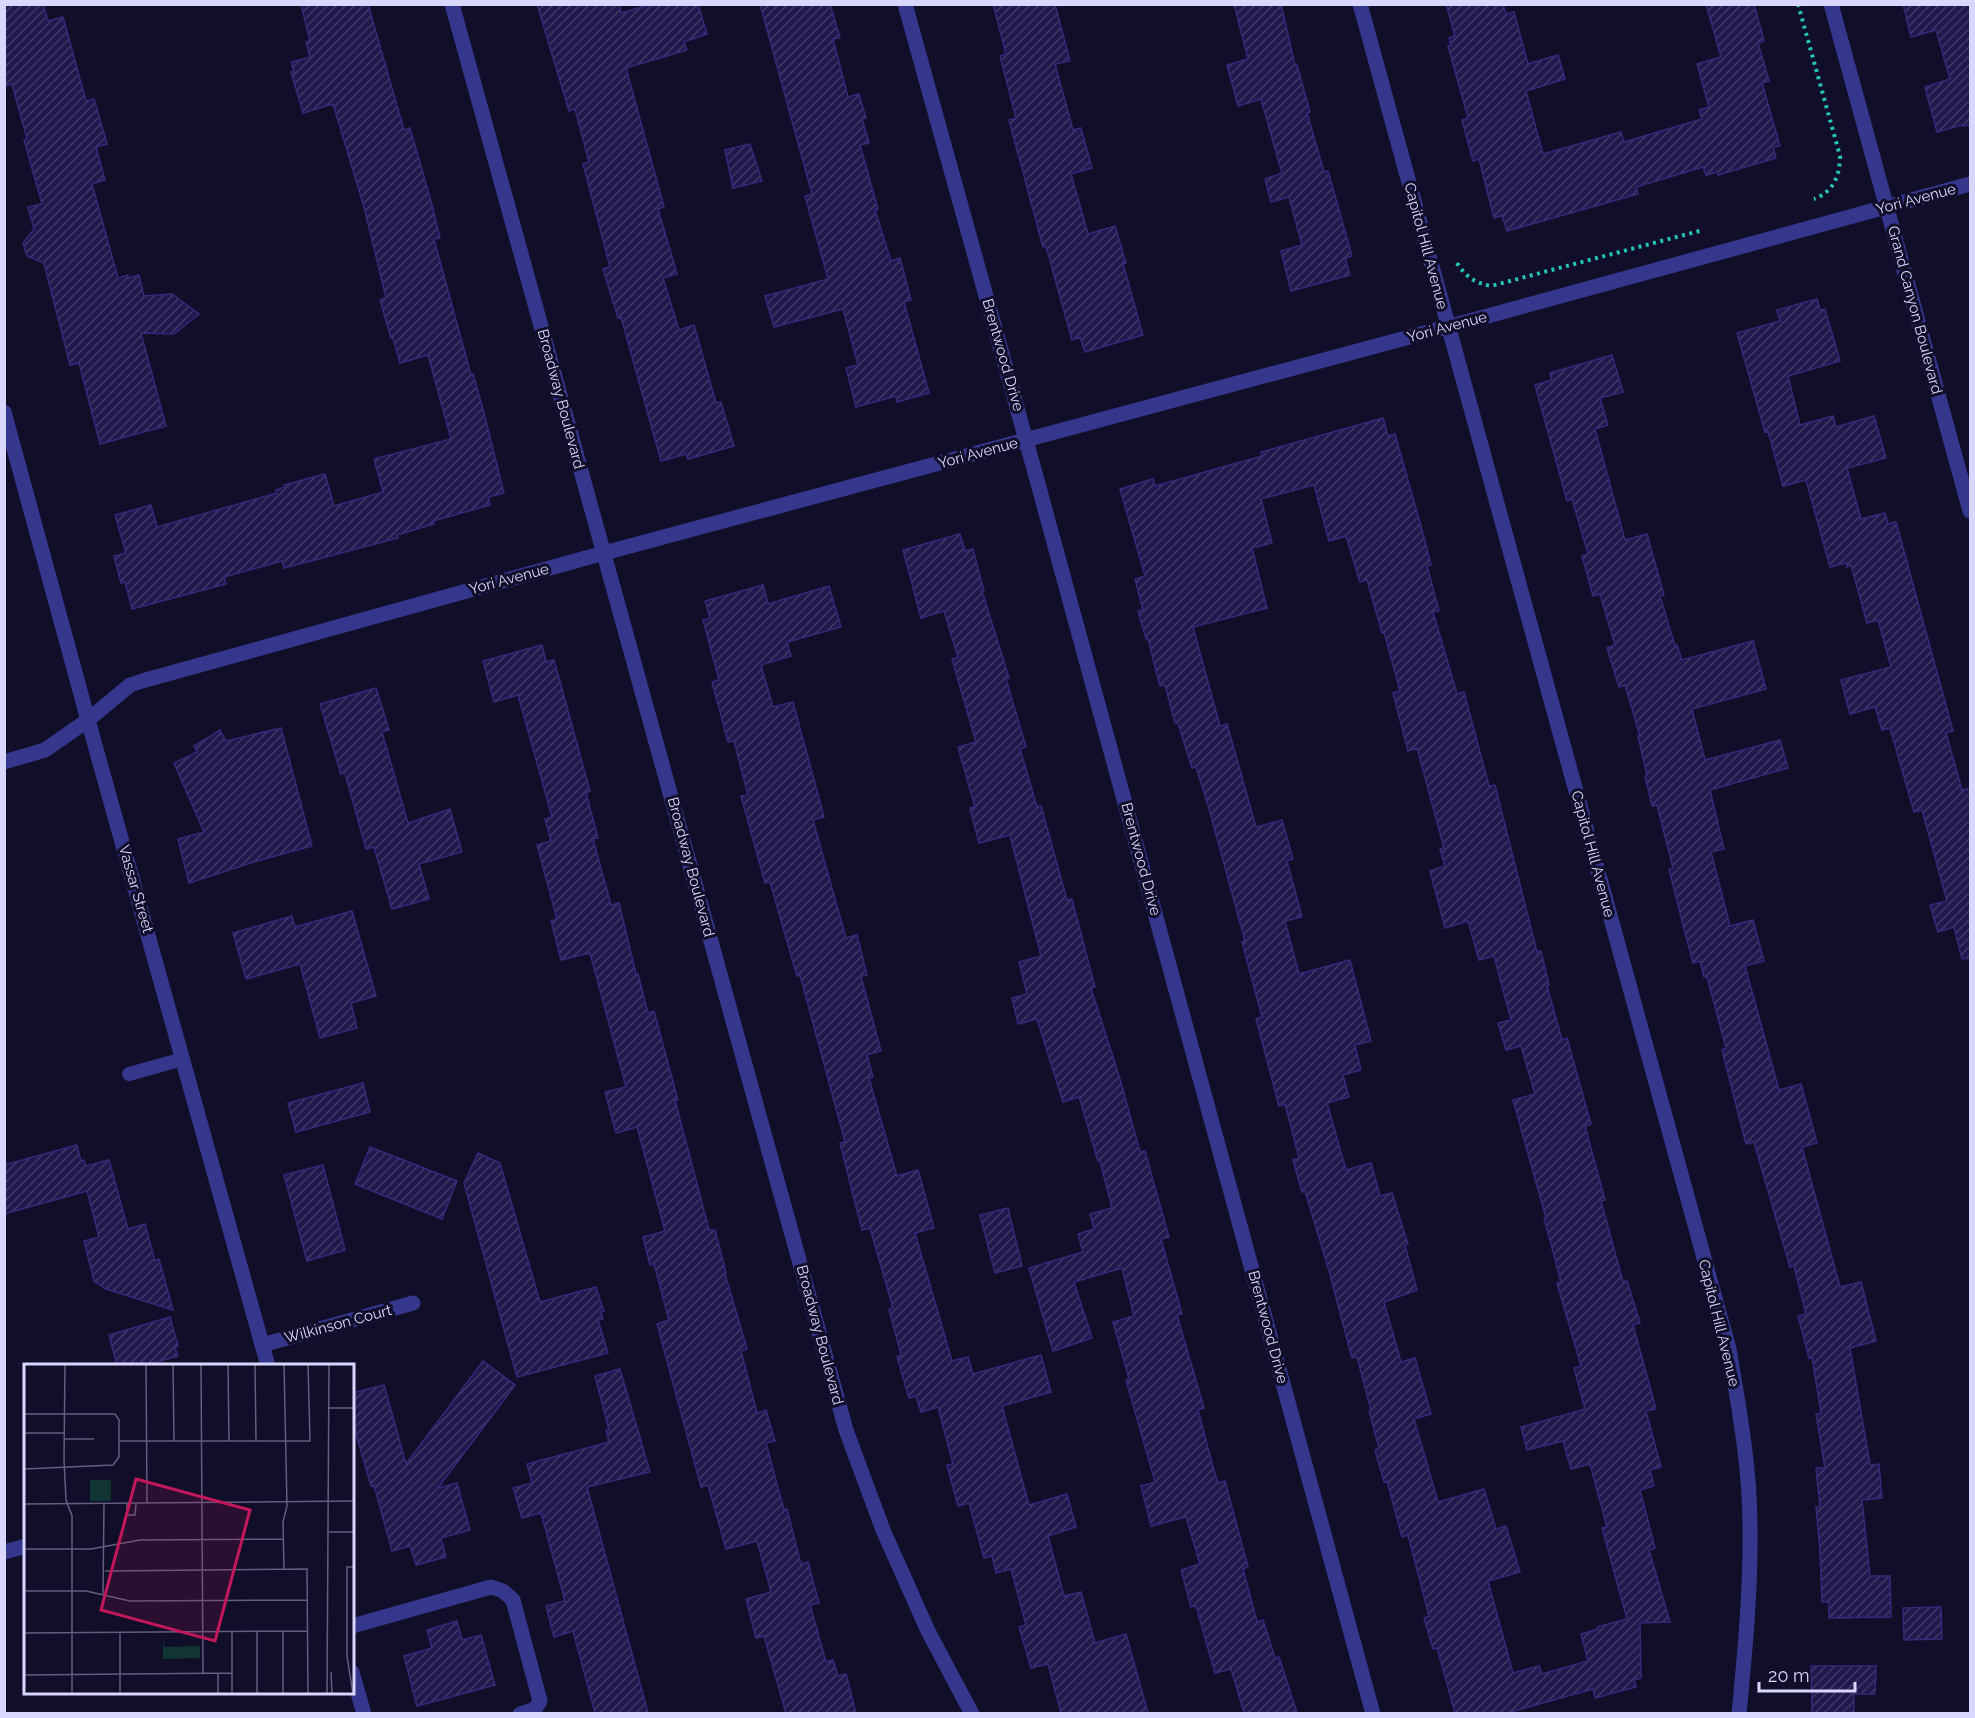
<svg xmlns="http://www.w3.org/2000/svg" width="1975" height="1718" viewBox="0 0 1975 1718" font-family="Raleway,sans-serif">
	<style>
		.building { fill: url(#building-hatch); stroke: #35297b; stroke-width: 1.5; fill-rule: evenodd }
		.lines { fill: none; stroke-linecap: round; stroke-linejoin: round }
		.path { stroke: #26c5b3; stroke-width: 4; stroke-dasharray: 3 4.5; stroke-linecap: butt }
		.service { stroke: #35378d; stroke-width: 14 }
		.minor { stroke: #35378d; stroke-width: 15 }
		.tertiary { stroke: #35378d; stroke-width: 15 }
		.labels { text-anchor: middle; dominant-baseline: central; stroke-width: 6; stroke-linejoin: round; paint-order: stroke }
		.street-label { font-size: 15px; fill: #dad7ff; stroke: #110e2a }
		.inset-road { fill: none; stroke: #615e7f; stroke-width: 1.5 }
		.view { fill: #c2185b; fill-opacity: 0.15; stroke: #c2185b; stroke-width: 3 }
		.inset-edge { fill: none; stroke: #dad7ff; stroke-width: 3 }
	</style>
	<defs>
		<pattern id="building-hatch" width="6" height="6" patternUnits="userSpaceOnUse" patternTransform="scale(1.5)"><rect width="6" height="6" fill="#20194d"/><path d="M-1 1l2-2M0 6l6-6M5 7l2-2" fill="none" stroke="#403a68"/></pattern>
	</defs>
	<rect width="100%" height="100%" fill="#110e2a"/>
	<path class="building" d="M 4,4 L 43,4 L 48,21 L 63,17 L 86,101 L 94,99 L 107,144 L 96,147 L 105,180 L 92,184 L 118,278 L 128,275 L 129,278 L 139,275 L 144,296 L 172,294 L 199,314 L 174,334 L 141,333 L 166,426 L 100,444 L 79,363 L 70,365 L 44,263 L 27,256 L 23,243 L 34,229 L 28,207 L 42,204 L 24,140 L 27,139 L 12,84 L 4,86 Z
		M 301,4 L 368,4 L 404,130 L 410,128 L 431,201 L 440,238 L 434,239 L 471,375 L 473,374 L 483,409 L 504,493 L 488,497 L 490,505 L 433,521 L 434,524 L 397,535 L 398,538 L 284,568 L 282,561 L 224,577 L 226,584 L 132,609 L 125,582 L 121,583 L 114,556 L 126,553 L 115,515 L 151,505 L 157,527 L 277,493 L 276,490 L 285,487 L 284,485 L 325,474 L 334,506 L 383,492 L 374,459 L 451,439 L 428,355 L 400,363 L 393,338 L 391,338 L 380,300 L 386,298 L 364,207 L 333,104 L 303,113 L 291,72 L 294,72 L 291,62 L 310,57 L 306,42 L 310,41 Z
		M 537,4 L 619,4 L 621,13 L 652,4 L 698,4 L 707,34 L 684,42 L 687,50 L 626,68 L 664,207 L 658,209 L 677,274 L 663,278 L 679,330 L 694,325 L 716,403 L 721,402 L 734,446 L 688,459 L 686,454 L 661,461 L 621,317 L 618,318 L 603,269 L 610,267 L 583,164 L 589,162 L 575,109 L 569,111 Z
		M 760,4 L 830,4 L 840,38 L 833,39 L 848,97 L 859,94 L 866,118 L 862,119 L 869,143 L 860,145 L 878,209 L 875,210 L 891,261 L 900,258 L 911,300 L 904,302 L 929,393 L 897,402 L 896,396 L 856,407 L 846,368 L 858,365 L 843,309 L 774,327 L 765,296 L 828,279 L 805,196 L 812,194 Z
		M 993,4 L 1055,4 L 1070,61 L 1055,64 L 1073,130 L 1081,128 L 1092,168 L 1071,174 L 1088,234 L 1115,226 L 1126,263 L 1123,264 L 1143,335 L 1085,352 L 1080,337 L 1072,340 L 1046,246 L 1043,247 L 1009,120 L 1016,118 L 1000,56 L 1006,54 Z
		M 1234,4 L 1281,4 L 1295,65 L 1297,65 L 1310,112 L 1307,113 L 1324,172 L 1328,171 L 1352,256 L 1345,258 L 1350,275 L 1291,291 L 1281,251 L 1302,245 L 1289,197 L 1271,202 L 1265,179 L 1282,173 L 1261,99 L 1238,106 L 1227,65 L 1248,59 Z
		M 1446,4 L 1503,4 L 1506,14 L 1514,12 L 1528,64 L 1558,55 L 1565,79 L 1526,91 L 1543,154 L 1621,132 L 1624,142 L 1702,119 L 1699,110 L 1709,107 L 1697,64 L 1721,57 L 1706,4 L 1754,4 L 1764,41 L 1758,43 L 1769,81 L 1762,83 L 1780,146 L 1773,147 L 1776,158 L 1718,175 L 1717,172 L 1706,175 L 1703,167 L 1636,187 L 1638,194 L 1507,231 L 1502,215 L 1494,218 L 1479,159 L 1473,161 L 1462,120 L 1468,118 L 1448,46 L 1451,46 L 1449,38 L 1455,36 Z
		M 1903,4 L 1971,4 L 1971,125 L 1962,126 L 1962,125 L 1937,132 L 1925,87 L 1950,79 L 1936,30 L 1911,37 Z
		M 750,144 L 762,181 L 733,188 L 725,150 Z
		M 1817,299 L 1820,310 L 1825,309 L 1840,361 L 1788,376 L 1800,425 L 1833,416 L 1836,427 L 1874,416 L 1886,458 L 1847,468 L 1861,519 L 1885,513 L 1888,524 L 1896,522 L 1953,731 L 1946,733 L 1962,790 L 1971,788 L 1971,958 L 1962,959 L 1954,927 L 1938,932 L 1930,905 L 1947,901 L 1922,810 L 1914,812 L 1890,728 L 1882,730 L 1875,707 L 1850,714 L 1841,680 L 1891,667 L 1878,620 L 1867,623 L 1851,565 L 1847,567 L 1846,563 L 1830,567 L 1806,480 L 1783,486 L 1768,431 L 1765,432 L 1737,333 L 1780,321 L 1777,310 Z
		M 1612,355 L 1623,392 L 1600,398 L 1608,425 L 1595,429 L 1625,540 L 1647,534 L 1664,595 L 1660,596 L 1675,646 L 1677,645 L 1682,660 L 1753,641 L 1766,689 L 1692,709 L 1705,760 L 1780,740 L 1788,768 L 1710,790 L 1724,849 L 1711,852 L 1730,926 L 1753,920 L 1764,961 L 1745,966 L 1779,1090 L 1801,1084 L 1817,1143 L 1802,1147 L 1840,1287 L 1861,1282 L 1876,1341 L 1850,1348 L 1870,1465 L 1879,1464 L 1882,1498 L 1862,1500 L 1870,1576 L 1890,1576 L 1891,1617 L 1829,1618 L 1829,1602 L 1822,1602 L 1820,1550 L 1816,1507 L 1820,1507 L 1816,1468 L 1825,1468 L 1816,1414 L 1821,1413 L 1812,1357 L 1809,1358 L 1798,1316 L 1806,1314 L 1794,1266 L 1790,1267 L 1754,1142 L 1746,1144 L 1722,1050 L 1726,1048 L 1707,977 L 1704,977 L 1700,961 L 1693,963 L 1683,925 L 1669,869 L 1673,868 L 1657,805 L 1652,806 L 1645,776 L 1647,775 L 1638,736 L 1640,736 L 1625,685 L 1619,687 L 1607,648 L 1615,645 L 1600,594 L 1593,596 L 1582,556 L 1588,554 L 1572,499 L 1567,501 L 1535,385 L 1552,380 L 1550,373 Z
		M 1383,418 L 1388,436 L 1395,434 L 1421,526 L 1431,565 L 1427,566 L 1439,611 L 1433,612 L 1457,694 L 1464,692 L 1489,786 L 1495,785 L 1537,952 L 1541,951 L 1549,985 L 1547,986 L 1562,1040 L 1567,1038 L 1591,1124 L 1585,1126 L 1605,1200 L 1601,1201 L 1623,1282 L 1627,1281 L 1640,1323 L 1633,1325 L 1656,1409 L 1646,1411 L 1661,1467 L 1650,1470 L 1654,1486 L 1640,1490 L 1655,1548 L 1649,1550 L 1670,1622 L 1640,1623 L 1641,1678 L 1634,1680 L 1636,1687 L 1595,1698 L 1593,1689 L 1507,1713 L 1455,1713 L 1437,1648 L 1433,1649 L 1424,1618 L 1429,1616 L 1408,1535 L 1402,1537 L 1387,1481 L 1384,1482 L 1375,1450 L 1379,1448 L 1369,1411 L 1371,1410 L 1357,1357 L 1352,1358 L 1329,1271 L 1305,1191 L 1302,1192 L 1293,1160 L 1299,1158 L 1285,1104 L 1279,1106 L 1256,1019 L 1262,1017 L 1242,942 L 1245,941 L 1208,805 L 1196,767 L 1192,768 L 1178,723 L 1175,723 L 1165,685 L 1160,686 L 1148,639 L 1146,639 L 1138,611 L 1143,610 L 1135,579 L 1145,576 L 1120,489 L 1153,479 L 1155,486 L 1262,456 L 1261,452 ZM 1314,485 L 1329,541 L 1346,536 L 1360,582 L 1367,580 L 1382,633 L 1384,632 L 1400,691 L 1393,693 L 1408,751 L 1417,748 L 1444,848 L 1440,849 L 1445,866 L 1430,871 L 1445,928 L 1468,921 L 1479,960 L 1494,956 L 1511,1020 L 1498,1023 L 1506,1050 L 1521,1046 L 1535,1094 L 1513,1100 L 1546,1218 L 1544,1218 L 1561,1282 L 1557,1283 L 1581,1366 L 1574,1368 L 1585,1409 L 1521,1427 L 1527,1450 L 1563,1441 L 1571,1469 L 1590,1464 L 1607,1527 L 1602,1528 L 1627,1619 L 1597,1627 L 1598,1629 L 1581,1634 L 1588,1661 L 1542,1674 L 1539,1666 L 1513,1673 L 1488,1581 L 1520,1572 L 1506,1526 L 1496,1529 L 1484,1489 L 1438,1502 L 1414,1419 L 1431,1414 L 1415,1358 L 1401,1362 L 1384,1302 L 1417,1290 L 1405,1245 L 1408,1244 L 1392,1193 L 1380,1196 L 1371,1163 L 1346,1170 L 1327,1103 L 1349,1097 L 1343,1075 L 1361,1070 L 1355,1045 L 1371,1041 L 1350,960 L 1299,974 L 1285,921 L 1302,917 L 1287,861 L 1293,859 L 1282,820 L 1256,827 L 1227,724 L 1220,726 L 1193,627 L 1267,608 L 1252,548 L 1272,543 L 1261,499 Z
		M 960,534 L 965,551 L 973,549 L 984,591 L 982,591 L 1009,678 L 1006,679 L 1026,747 L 1020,749 L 1037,807 L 1041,806 L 1067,900 L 1072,899 L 1095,987 L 1091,988 L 1120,1079 L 1140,1152 L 1145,1151 L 1169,1237 L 1161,1239 L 1182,1314 L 1177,1315 L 1204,1408 L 1198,1410 L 1213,1467 L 1218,1483 L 1225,1481 L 1248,1567 L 1243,1569 L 1257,1622 L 1263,1620 L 1275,1658 L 1279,1657 L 1297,1713 L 1244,1713 L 1231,1669 L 1215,1673 L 1196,1606 L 1191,1607 L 1181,1570 L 1200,1564 L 1186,1517 L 1151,1526 L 1141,1486 L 1155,1482 L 1126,1380 L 1129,1379 L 1113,1322 L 1134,1316 L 1122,1268 L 1074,1282 L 1092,1338 L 1053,1351 L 1029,1268 L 1083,1252 L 1078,1234 L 1094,1229 L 1090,1214 L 1112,1208 L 1100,1161 L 1098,1161 L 1079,1097 L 1063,1102 L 1037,1019 L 1018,1024 L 1012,998 L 1027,994 L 1019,962 L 1041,956 L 1010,835 L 979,843 L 970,808 L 975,807 L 958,747 L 976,742 L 952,659 L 958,657 L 944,611 L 921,618 L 903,550 Z
		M 763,585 L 768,604 L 829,586 L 841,627 L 787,642 L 791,656 L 761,665 L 773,707 L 793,702 L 824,817 L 813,820 L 846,938 L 857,935 L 867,975 L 861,976 L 881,1051 L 867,1055 L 873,1077 L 869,1078 L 897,1176 L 918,1170 L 934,1228 L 915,1233 L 952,1361 L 968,1357 L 973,1374 L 1041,1355 L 1051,1392 L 1002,1406 L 1029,1505 L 1067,1494 L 1076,1527 L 1048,1536 L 1064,1596 L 1081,1592 L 1095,1643 L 1126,1634 L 1148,1713 L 1061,1713 L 1048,1664 L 1031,1668 L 1019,1627 L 1026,1625 L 1011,1569 L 996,1573 L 992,1556 L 984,1558 L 969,1503 L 958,1506 L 947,1465 L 953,1464 L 938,1407 L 921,1412 L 916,1396 L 909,1398 L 897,1357 L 901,1355 L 889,1309 L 893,1308 L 870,1228 L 862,1230 L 840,1143 L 845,1142 L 800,975 L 797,976 L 770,882 L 765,883 L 741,796 L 748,795 L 734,741 L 728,742 L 712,682 L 719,680 L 703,620 L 710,618 L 705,601 Z
		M 542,645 L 546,662 L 554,660 L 590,791 L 586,793 L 598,838 L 593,839 L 611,905 L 619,903 L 636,974 L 638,974 L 648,1013 L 654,1011 L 678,1100 L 675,1100 L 709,1230 L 715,1230 L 726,1273 L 725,1274 L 747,1349 L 741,1351 L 757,1413 L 766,1410 L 775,1441 L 766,1443 L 784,1510 L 787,1509 L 801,1564 L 808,1562 L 819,1603 L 810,1605 L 826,1662 L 833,1660 L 838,1676 L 846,1674 L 856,1713 L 786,1713 L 764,1636 L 756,1638 L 746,1599 L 771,1592 L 757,1541 L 726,1549 L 708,1485 L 701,1487 L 657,1324 L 669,1320 L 654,1264 L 650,1265 L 643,1237 L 665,1231 L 637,1127 L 616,1133 L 605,1092 L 626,1087 L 590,953 L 561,960 L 551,921 L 557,919 L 537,845 L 551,841 L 545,819 L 552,817 L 518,695 L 494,702 L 483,661 Z
		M 376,688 L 389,730 L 382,732 L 408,823 L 450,809 L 462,852 L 419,864 L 429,899 L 392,909 L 374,847 L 366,849 L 345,773 L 341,774 L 320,704 Z
		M 281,728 L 312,846 L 257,861 L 189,883 L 178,839 L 204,832 L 174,763 L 197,752 L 194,746 L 220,730 L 226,741 Z
		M 352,911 L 376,996 L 351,1003 L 357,1028 L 320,1038 L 300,964 L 246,979 L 233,933 L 292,916 L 295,927 Z
		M 363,1083 L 370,1112 L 296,1132 L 288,1103 Z
		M 77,1145 L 81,1161 L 84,1160 L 86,1166 L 109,1160 L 128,1229 L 145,1224 L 155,1261 L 159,1259 L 173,1310 L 106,1289 L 94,1281 L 84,1241 L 99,1237 L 87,1191 L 4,1214 L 4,1165 Z
		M 370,1147 L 457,1181 L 442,1219 L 355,1184 Z
		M 478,1153 L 500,1163 L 540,1302 L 596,1287 L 604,1311 L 601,1312 L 603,1319 L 598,1320 L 608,1353 L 517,1377 L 464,1183 Z
		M 323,1165 L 345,1250 L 307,1261 L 284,1175 Z
		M 1008,1208 L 1022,1266 L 995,1273 L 980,1215 Z
		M 170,1317 L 178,1346 L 175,1348 L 178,1356 L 146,1365 L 117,1365 L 109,1335 Z
		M 483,1361 L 515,1385 L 438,1488 L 457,1483 L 470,1530 L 441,1538 L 446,1557 L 416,1565 L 410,1546 L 392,1551 L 374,1485 L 371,1486 L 352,1420 L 352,1393 L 384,1385 L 406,1464 Z
		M 620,1369 L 650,1472 L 587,1487 L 648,1713 L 595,1713 L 573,1631 L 554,1637 L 546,1606 L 565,1601 L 541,1513 L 522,1518 L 513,1488 L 532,1483 L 527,1464 L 609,1442 L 606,1430 L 609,1430 L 595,1376 Z
		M 1941,1607 L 1942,1639 L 1904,1640 L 1903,1608 Z
		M 457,1621 L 462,1640 L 481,1635 L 495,1685 L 417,1706 L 404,1656 L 432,1648 L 427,1630 Z
		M 1811,1666 L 1876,1666 L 1875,1694 L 1854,1694 L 1854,1713 L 1812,1713 Z"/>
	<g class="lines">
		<path class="path" d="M 1798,4 L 1840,156 C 1840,176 1833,192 1814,199
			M 1457,263 C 1466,277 1475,283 1491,286 L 1703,230"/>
		<path class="service" d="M 129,1074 L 183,1059"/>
		<path class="minor" d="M 452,4 L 846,1430 L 883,1530 L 928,1631 L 972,1714
			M 905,4 L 1037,480 L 1373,1714
			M 1360,4 L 1729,1349 C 1739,1408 1750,1467 1750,1526 C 1751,1589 1745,1651 1739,1714
			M 1831,4 L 1970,511
			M 4,762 L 45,750 L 88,720 L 130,685 L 142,681 L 604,553 L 1484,317 L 1970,184
			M 262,1345 L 413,1303
			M 4,1552 L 26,1546
			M 352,1626 L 491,1587 L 503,1591 L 513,1600 L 540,1701 L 535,1709 L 520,1714"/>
		<path class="tertiary" d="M 4,412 L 88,720 L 268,1366
			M 352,1672 L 364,1714"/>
	</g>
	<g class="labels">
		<g class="street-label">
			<text transform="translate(1916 199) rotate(-15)">Yori Avenue</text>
			<text transform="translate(1426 246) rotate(75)">Capitol Hill Avenue</text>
			<text transform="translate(1915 310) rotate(75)">Grand Canyon Boulevard</text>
			<text transform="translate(1447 327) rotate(-15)">Yori Avenue</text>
			<text transform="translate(1003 355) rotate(74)">Brentwood Drive</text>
			<text transform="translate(561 399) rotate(75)">Broadway Boulevard</text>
			<text transform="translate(978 453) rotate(-15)">Yori Avenue</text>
			<text transform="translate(509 579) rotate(-15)">Yori Avenue</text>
			<text transform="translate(1593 854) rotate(75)">Capitol Hill Avenue</text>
			<text transform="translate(1141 859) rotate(75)">Brentwood Drive</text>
			<text transform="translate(691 867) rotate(75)">Broadway Boulevard</text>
			<text transform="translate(136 889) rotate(74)">Vassar Street</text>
			<text transform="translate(1719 1323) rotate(76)">Capitol Hill Avenue</text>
			<text transform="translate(338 1324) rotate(-15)">Wilkinson Court</text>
			<text transform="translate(1268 1327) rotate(75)">Brentwood Drive</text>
			<text transform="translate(820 1335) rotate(75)">Broadway Boulevard</text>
		</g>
	</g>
	<g transform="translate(24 1364)">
		<rect width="330" height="330" fill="#110e2a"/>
		<path d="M 66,116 L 87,116 L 87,137 L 66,137 ZM 139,270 L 140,283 L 176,282 L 176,294 L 139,295 Z" fill="#113532"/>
		<path class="inset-road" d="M 41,0 L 40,95 L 42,136 L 48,152 L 48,330M 122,0 L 123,139M 149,0 L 150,77M 177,0 L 179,309M 204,0 L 205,77M 231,0 L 232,77M 305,44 L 330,44M 0,50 L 91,50 L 95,56 L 95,93 L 89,101 L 0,105M 0,69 L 40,69M 40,75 L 70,75M 95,77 L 286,77 L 284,0M 103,139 L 103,151 L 111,151 L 112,140M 0,140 L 330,137M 305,168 L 330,168M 0,185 L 67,185 L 116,176 L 259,175M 260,205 L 259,158 L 263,142 L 260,0M 81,207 L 283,205 L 284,330M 0,227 L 62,227 L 106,237 L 283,236M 79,230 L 80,139M 208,267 L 208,330M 259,267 L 259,330M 0,269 L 283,267M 307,308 L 308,330M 194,309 L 194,330M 0,311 L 208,309M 96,330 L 96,268M 233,330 L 233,267M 303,330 L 305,0M 329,330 L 323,292 L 323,203 L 330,203"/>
		<path class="view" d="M 112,115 L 226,146 L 191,277 L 77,246 Z"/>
		<rect width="330" height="330" class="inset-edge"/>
	</g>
	<rect width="1975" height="1718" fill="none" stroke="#dad7ff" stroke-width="12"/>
	<path d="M1759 1682v9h96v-9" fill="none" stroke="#dad7ff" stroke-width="3"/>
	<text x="1768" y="1682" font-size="18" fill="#dad7ff" stroke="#110e2a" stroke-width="4.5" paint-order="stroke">20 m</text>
</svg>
